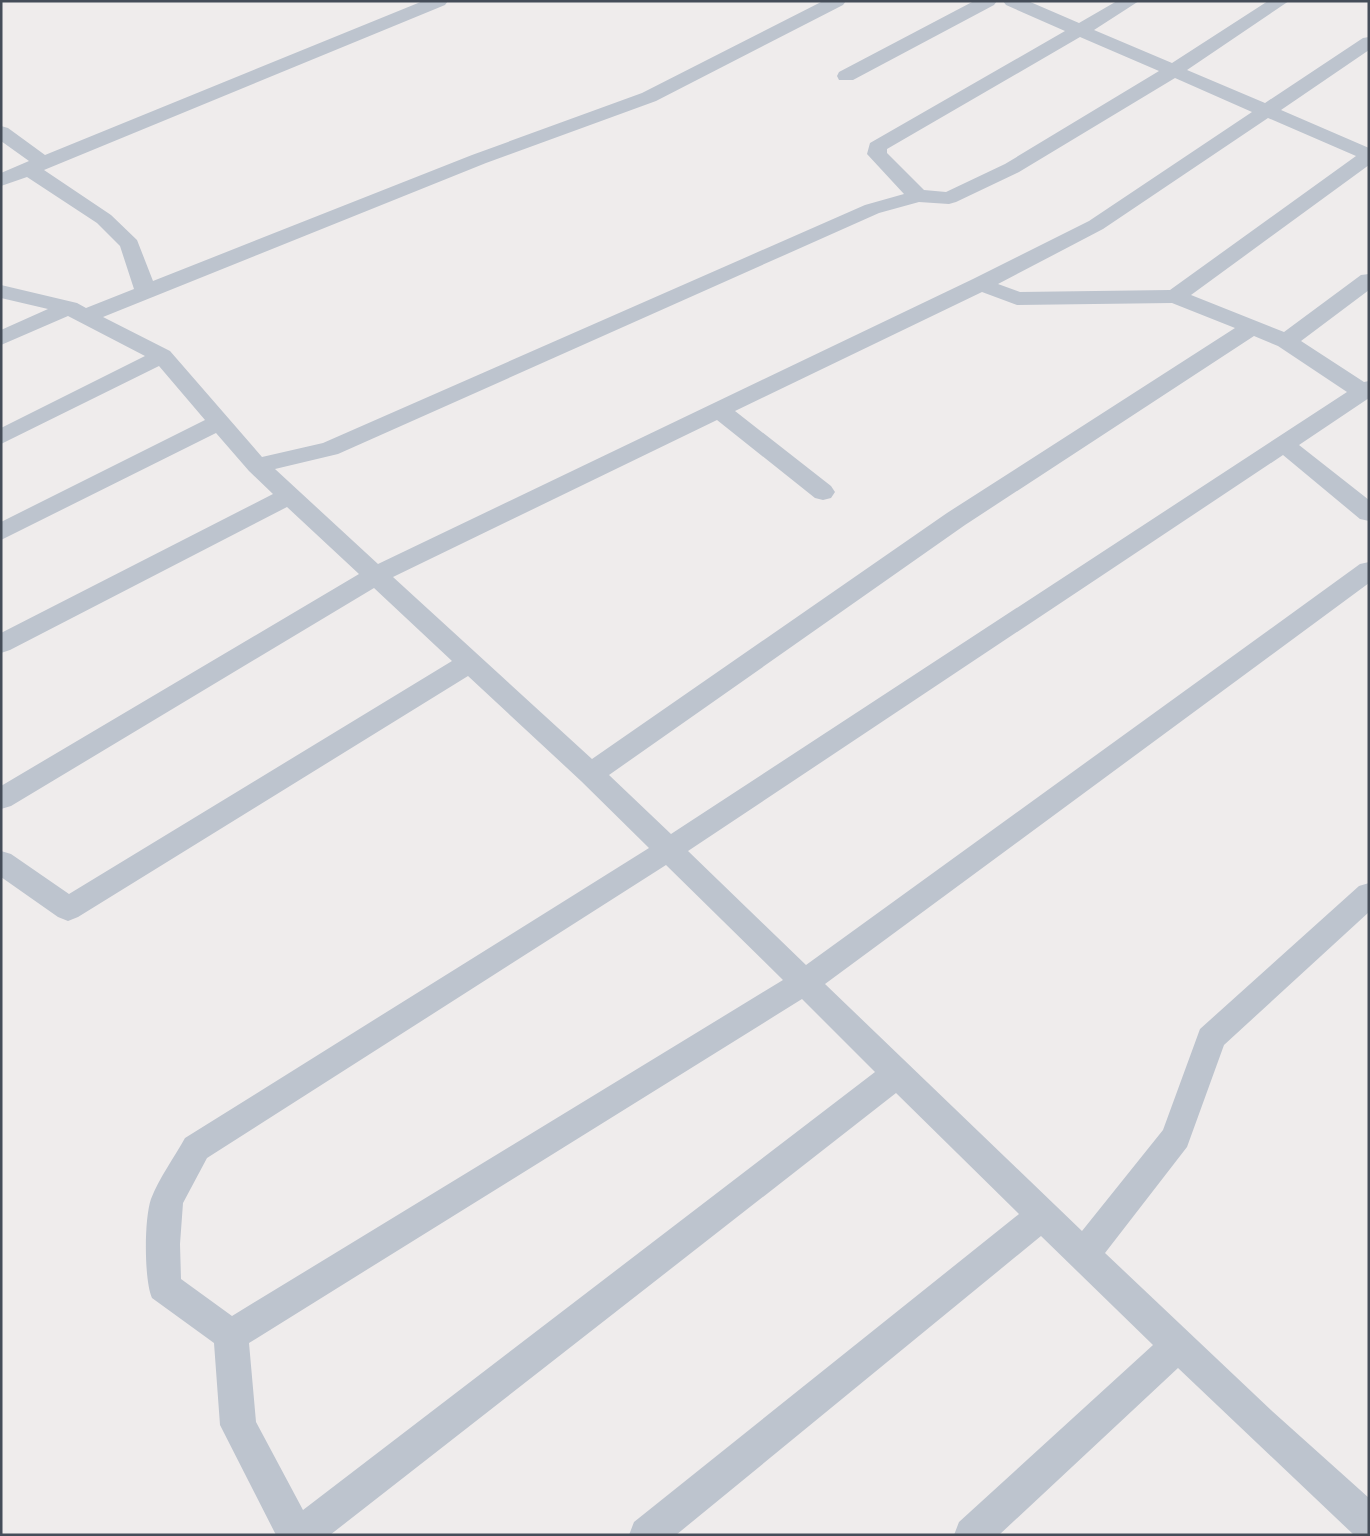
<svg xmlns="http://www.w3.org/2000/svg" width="1370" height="1536" viewBox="0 0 1370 1536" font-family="Mulish,sans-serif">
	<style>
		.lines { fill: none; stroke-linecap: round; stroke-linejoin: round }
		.minor { fill: #bdc4ce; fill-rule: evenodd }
	</style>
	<rect width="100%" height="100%" fill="#efecec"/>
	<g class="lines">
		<path class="minor" d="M 423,1 L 448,1 L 445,5 L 44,170 L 111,215 L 137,240 L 153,281 L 472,155 L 642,93 L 823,1 L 846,1 L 843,5 L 656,101 L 486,163 L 103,317 L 170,351 L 262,457 L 323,443 L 865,205 L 904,194 L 867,154 L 870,143 L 1065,31 L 1006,5 L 1003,1 L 1028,1 L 1079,23 L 1117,1 L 1139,1 L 1094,30 L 1172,63 L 1268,1 L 1289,1 L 1187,70 L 1265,103 L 1363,38 L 1369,37 L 1369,50 L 1281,110 L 1369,148 L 1369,165 L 1191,295 L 1284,332 L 1361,275 L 1369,274 L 1369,290 L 1301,341 L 1364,382 L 1369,381 L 1369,398 L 1299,445 L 1369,500 L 1369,521 L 1360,519 L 1283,455 L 688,851 L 806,965 L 1360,564 L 1369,562 L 1369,583 L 825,984 L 1082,1231 L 1163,1130 L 1200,1029 L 1359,886 L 1369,883 L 1369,912 L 1224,1045 L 1187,1147 L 1105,1253 L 1272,1411 L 1369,1498 L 1369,1535 L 1354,1535 L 1178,1368 L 999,1535 L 954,1535 L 959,1522 L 1153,1345 L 1041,1236 L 676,1535 L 629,1535 L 634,1522 L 1019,1214 L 896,1093 L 330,1535 L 276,1535 L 220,1425 L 214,1343 L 152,1298 C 144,1280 144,1219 151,1199 C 159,1178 174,1158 185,1138 L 649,848 L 581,781 L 468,676 L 78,917 L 68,921 L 58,917 L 1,877 L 1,851 L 11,854 L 69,894 L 452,661 L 374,588 L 11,806 L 1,809 L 1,786 L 359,574 L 287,507 L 10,650 L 1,653 L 1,633 L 273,494 L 249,471 L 216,433 L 1,540 L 1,522 L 205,420 L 159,366 L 1,444 L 1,428 L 145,356 L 68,316 L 1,345 L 1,330 L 48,309 L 1,298 L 1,285 L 77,303 L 86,308 L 134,289 L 120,246 L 97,223 L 27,177 L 1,186 L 1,173 L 29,161 L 1,141 L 1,126 L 8,128 L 45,155 ZM 1080,37 L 1159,71 L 1005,164 L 946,192 L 924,190 L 887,153 L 887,149 ZM 1175,78 L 1252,112 L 1089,221 L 973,279 L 378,564 L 275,469 L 338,454 L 879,213 L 919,202 L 949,204 L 956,202 L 1019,172 ZM 1268,118 L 1356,156 L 1170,290 L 1020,292 L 998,284 L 1103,229 ZM 982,292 L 1017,305 L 1172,303 L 1235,328 L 947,513 L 592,759 L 393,577 L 717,420 L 815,498 L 823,500 L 831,498 L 835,492 L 831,486 L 735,411 ZM 1254,336 L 1278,346 L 1347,392 L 671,834 L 609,775 L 965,525 ZM 666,865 L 783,980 L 232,1316 L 181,1279 L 180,1244 L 183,1203 L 207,1158 ZM 802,999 L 875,1072 L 303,1510 L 256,1422 L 249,1343 Z
			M 974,1 L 997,1 L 994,5 L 853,80 L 839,80 L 837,76 L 839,72 Z"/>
	</g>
	<rect width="1370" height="1536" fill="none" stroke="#454d59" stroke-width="5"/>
</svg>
